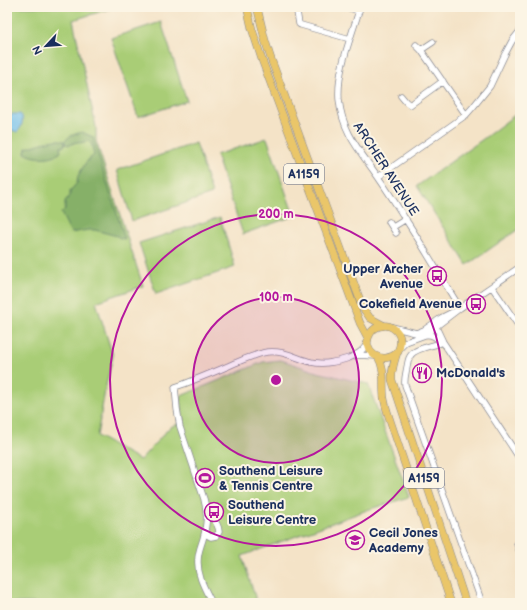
<svg xmlns="http://www.w3.org/2000/svg" width="527" height="610" viewBox="0 0 527 610" font-family="'Balsamiq Sans',sans-serif">
	<style>
		.green { fill: #a9cd76; stroke: #627e6a }
		.forest { fill: #86b067; stroke: #507062 }
		.water { fill: #73c1ed; stroke: #4778a6 }
		.lines { fill: none; stroke-linecap: round; stroke-linejoin: round }
		.minor-casing { stroke: #888992; stroke-width: 7 }
		.major-casing { stroke: #888992; stroke-width: 8 }
		.minor { stroke: #fff; stroke-width: 5.5 }
		.major { stroke: #eac669; stroke-width: 7 }
		.ring { fill: none; stroke: #b5179e; stroke-width: 2 }
		.labels { text-anchor: middle; dominant-baseline: central; stroke-width: 4; stroke-linejoin: round; paint-order: stroke }
		.shield { fill: #fcf5e5; stroke: #5e6a86; stroke-width: 1 }
		.shield-label { font-size: 12px; font-weight: bold; fill: #1b2f5e }
		.street-label { font-size: 13px; fill: #1b2f5e; stroke: #fcf5e5 }
		.poi-label { font-size: 13px; font-weight: bold; fill: #1b2f5e; stroke: #fcf5e5; text-anchor: start }
		.centre { fill: #b5179e; stroke: #fcf5e5; stroke-width: 2 }
		.ring-label { font-size: 12px; text-anchor: middle; font-weight: bold; fill: #b5179e; stroke: #fcf5e5; stroke-width: 4; stroke-linejoin: round; paint-order: stroke }
	</style>
	<rect width="100%" height="100%" fill="#fcf5e5"/>
	<filter id="ink" filterUnits="userSpaceOnUse"><feTurbulence type="fractalNoise" baseFrequency=".025" numOctaves="2"/><feDisplacementMap in="SourceGraphic" scale="8" xChannelSelector="R" yChannelSelector="G"/><feConvolveMatrix kernelMatrix="1 2 1 2 8 2 1 2 1" color-interpolation-filters="sRGB"/></filter>
	<filter id="wash" filterUnits="userSpaceOnUse"><feTurbulence type="fractalNoise" baseFrequency=".012" numOctaves="4" result="noise"/><feDisplacementMap in="SourceGraphic" scale="16" xChannelSelector="R" yChannelSelector="G"/><feGaussianBlur stdDeviation="0.9" result="paint"/><feColorMatrix in="noise" values="0 0 0 0 0 0 0 0 0 0 0 0 0 0 0 0 0 1.4 0 .05"/><feComposite in="paint" operator="in"/></filter>
	<g filter="url(#wash)">
		<rect width="100%" height="100%" fill="#f4e3c7"/>
		<path class="green" d="M 7,7 L 116,7 L 73,20 L 96,127 L 96,141 L 143,286 L 96,302 L 113,356 L 106,385 L 97,436 L 140,460 L 170,427 L 183,422 L 181,396 L 263,362 L 281,360 L 317,372 L 368,384 L 409,497 L 370,509 L 242,556 L 257,603 L 7,603 Z
			M 161,22 L 187,101 L 138,117 L 111,38 Z
			M 520,111 L 520,228 L 467,265 L 417,186 L 483,139 Z
			M 267,138 L 294,216 L 243,234 L 216,155 Z
			M 196,143 L 212,194 L 132,221 L 117,170 Z
			M 220,217 L 235,267 L 156,294 L 139,243 Z"/>
		<path class="forest" d="M 82,132 L 93,137 L 94,142 L 125,239 L 120,238 L 117,236 L 95,230 L 88,230 L 71,233 L 61,213 L 65,209 L 65,202 L 70,195 L 70,191 L 77,183 L 78,176 L 86,162 L 94,155 L 91,143 L 88,141 L 80,143 L 76,142 L 70,145 L 65,144 L 65,142 L 64,146 L 60,148 L 61,151 L 60,153 C 50,159 34,159 25,153 L 26,148 C 37,145 55,137 65,141 C 69,135 76,134 82,132 Z"/>
		<path class="water" d="M 13,114 L 20,114 L 22,116 C 23,121 22,128 17,132 L 7,128 L 7,118 Z"/>
	</g>
	<g filter="url(#ink)">
		<g class="lines">
			<g class="minor-casing">
				<path id="minor" d="M 346,7 L 359,11
					M 360,7 C 352,36 337,68 339,99 C 342,132 360,151 378,177 C 387,190 396,204 404,217 C 424,247 441,278 460,308
					M 297,12 L 299,24 L 301,25 L 350,39
					M 416,45 L 421,50 L 466,115
					M 421,50 L 433,42
					M 401,96 L 406,102 L 410,105 L 443,81
					M 378,177 L 466,115 L 473,107 L 490,86 L 505,54 L 512,41 L 520,31
					M 389,222 L 396,233
					M 393,227 L 406,219
					M 492,287 L 520,328
					M 392,327 L 416,333 L 424,330 L 441,318 L 453,312
					M 436,327 L 443,342 L 520,459
					M 425,335 C 432,334 437,338 442,342
					M 443,342 C 434,346 415,348 411,355 C 408,358 408,363 407,367 C 406,373 404,379 405,385 L 482,603
					M 400,348 L 406,342 L 425,335 L 430,331 L 460,308 L 520,267
					M 356,355 L 375,356
					M 205,529 L 207,535 L 211,537 L 216,536 L 219,532 C 219,523 212,519 208,512
					M 517,544 L 520,553
					M 212,603 C 205,589 197,576 198,560 C 198,552 201,546 203,539 C 207,524 208,514 204,499 L 180,427 L 177,409 L 175,387 L 184,384 C 201,377 218,371 235,363 C 245,359 256,354 267,352 C 283,350 296,358 311,362 C 324,365 336,362 349,358 C 357,355 364,351 367,343"/>
			</g>
			<g class="major-casing">
				<path id="major" d="M 247,7 L 252,29 L 262,60 L 360,323 L 368,338
					M 257,7 L 265,40 L 271,59 L 363,308 L 370,318 L 383,325
					M 398,352 C 382,367 360,351 370,334 C 372,330 377,326 382,326 C 386,325 390,326 393,328 C 399,332 401,338 400,344 C 400,348 398,350 397,353 C 394,362 391,371 392,380 L 466,603
					M 378,357 C 386,370 382,384 384,398 C 385,404 387,411 389,417 L 451,603"/>
			</g>
			<use href="#minor" class="minor"/>
			<use href="#major" class="major"/>
		</g>
	</g>
	<circle cx="276" cy="380" r="83" fill="#b5179e" fill-opacity=".12"/>
	<g class="ring">
		<circle cx="276" cy="380" r="83"/>
		<circle cx="276" cy="380" r="166"/>
	</g>
	<defs>
		<g id="bus-ring" transform="scale(1)"><circle r="9.5" fill="#fcf5e5" stroke="#b5179e" stroke-width="1.5"/><path d="M-5-6H5V4H4V6H2V4H-2V6H-4V4H-5ZM-3.5-4V0h7V-4ZM-3.5 1.2v1.5H-2V1.2ZM2 1.2v1.5H3.5V1.2Z" fill="#b5179e"/></g>
		<g id="restaurant-ring" transform="scale(1)"><circle r="9.5" fill="#fcf5e5" stroke="#b5179e" stroke-width="1.5"/><path d="M-5-6h1v4h1v-4h1v4h1v-4h1v5L-1.5 .5V6h-2V.5L-5-1ZM5-6V6H3V1.5H1.5Q1.5-4 5-6Z" fill="#b5179e"/></g>
		<g id="stadium-ring" transform="scale(1)"><circle r="9.5" fill="#fcf5e5" stroke="#b5179e" stroke-width="1.5"/><path d="M0-5a6.5 5 0 1 0 0 10a6.5 5 0 1 0 0-10ZM-3.5-1.8h7v3.6h-7Z" fill="#b5179e"/></g>
		<g id="school-ring" transform="scale(1)"><circle r="9.5" fill="#fcf5e5" stroke="#b5179e" stroke-width="1.5"/><path d="M0-5L7-2L0 1L-7-2ZM-4 1L0 2.5L4 1V4Q0 6-4 4Z" fill="#b5179e"/></g>
	</defs>
	<g fill-rule="evenodd">
		<use href="#bus-ring" x="437" y="276"/>
		<use href="#bus-ring" x="476" y="304"/>
		<use href="#restaurant-ring" x="422" y="373"/>
		<use href="#stadium-ring" x="205" y="478"/>
		<use href="#bus-ring" x="214" y="512"/>
		<use href="#school-ring" x="355" y="540"/>
	</g>
	<g class="labels">
		<g class="shield">
			<rect x="284" y="164" width="40" height="20" rx="3"/>
			<rect x="404" y="468" width="40" height="20" rx="3"/>
		</g>
		<g class="shield-label">
			<text x="304" y="174">A1159</text>
			<text x="424" y="478">A1159</text>
		</g>
		<g class="street-label">
			<text transform="translate(386 169) rotate(57)">ARCHER AVENUE</text>
		</g>
		<g class="poi-label">
			<text x="423" y="269" text-anchor="end">Upper Archer<tspan x="423" dy="15">Avenue</tspan></text>
			<text x="462" y="304" text-anchor="end">Cokefield Avenue</text>
			<text x="436" y="373">McDonald's</text>
			<text x="219" y="471">Southend Leisure<tspan x="219" dy="15">&amp; Tennis Centre</tspan></text>
			<text x="228" y="505">Southend<tspan x="228" dy="15">Leisure Centre</tspan></text>
			<text x="369" y="533">Cecil Jones<tspan x="369" dy="15">Academy</tspan></text>
		</g>
	</g>
	<circle cx="276" cy="380" r="6" class="centre"/>
	<g class="ring-label">
		<text x="276" y="218">200 m</text>
		<text x="276" y="301">100 m</text>
	</g>
	<rect width="527" height="610" fill="none" stroke="#fcf5e5" stroke-width="24"/>
	<g transform="translate(46 46) rotate(244)" stroke="#fcf5e5" stroke-width="3" paint-order="stroke">
	<path d="M0-3L7 15L0 10L-7 15Z" fill="#1b2f5e"/>
	<text y="-6" font-size="11" font-weight="bold" text-anchor="middle" fill="#1b2f5e">N</text>
	</g>
</svg>
